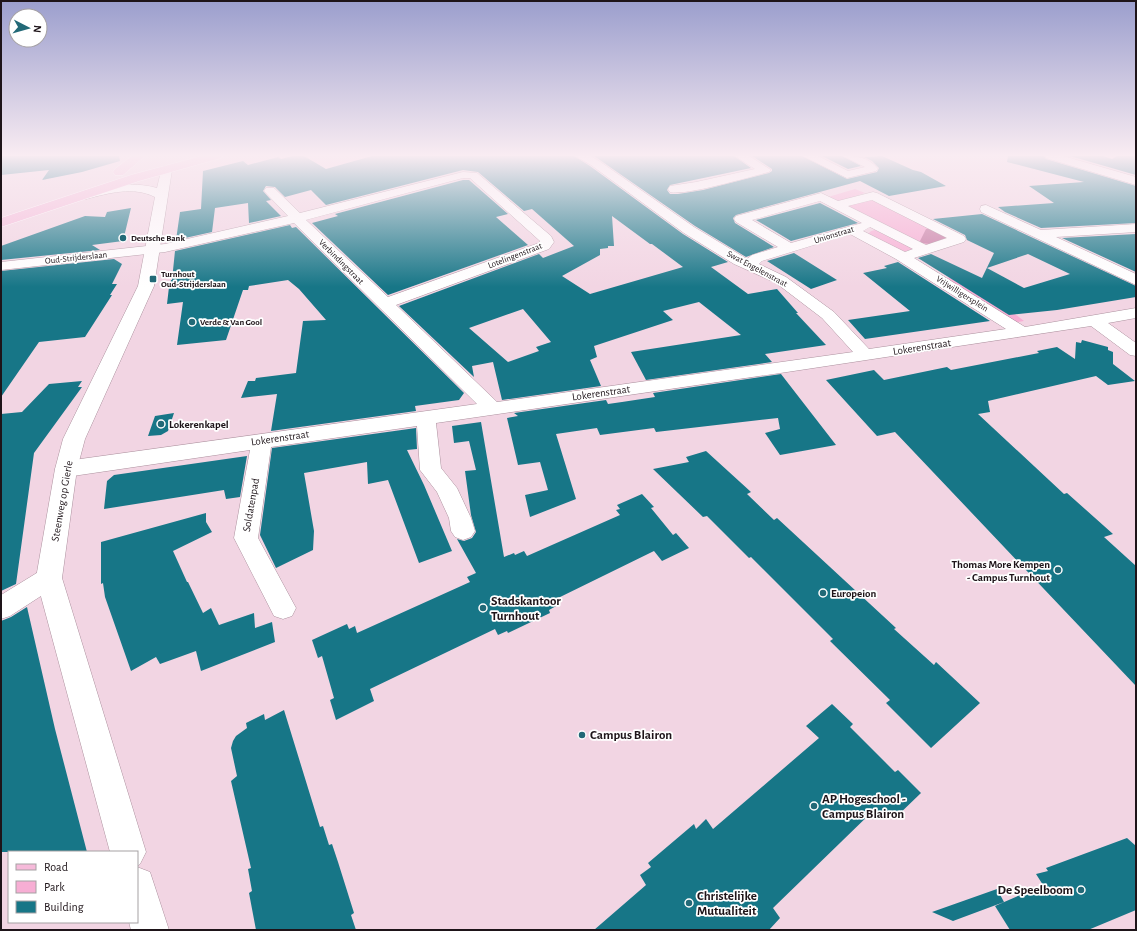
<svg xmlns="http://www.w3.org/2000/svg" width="1137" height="931" viewBox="0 0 1137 931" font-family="'Alegreya Sans',sans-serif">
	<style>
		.green { fill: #f7aed4 }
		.water { fill: #c87ca5 }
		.building { fill: #177687; fill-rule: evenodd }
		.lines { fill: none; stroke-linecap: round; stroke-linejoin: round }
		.minor-casing { stroke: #ac919e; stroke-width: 1 }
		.tertiary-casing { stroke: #ac919e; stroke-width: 1 }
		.primary-casing { stroke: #fff; stroke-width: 1 }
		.minor { fill: #fff; fill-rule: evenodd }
		.tertiary { fill: #fff; fill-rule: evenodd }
		.primary { fill: #f6bada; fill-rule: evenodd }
		.poi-dot { fill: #226977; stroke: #fff; stroke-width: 1.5 }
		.labels { text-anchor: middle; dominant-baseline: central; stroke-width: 3.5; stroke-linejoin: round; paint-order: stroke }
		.far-street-label { font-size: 9px; fill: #1e1419; stroke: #fff }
		.far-poi-label { font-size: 9px; font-weight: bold; fill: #1e1419; stroke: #fff; text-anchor: start }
		.street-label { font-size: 11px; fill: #1e1419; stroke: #fff }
		.poi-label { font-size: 11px; font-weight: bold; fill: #1e1419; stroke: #fff; text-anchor: start }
		.near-poi-label { font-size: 13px; font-weight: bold; fill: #1e1419; stroke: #fff; text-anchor: start }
	</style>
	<rect width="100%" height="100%" fill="#f2d5e3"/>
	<path class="green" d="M 855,189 L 865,193 L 838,202 L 828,197 Z
		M 871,199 L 942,232 L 948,239 L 927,245 L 851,210 L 847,205 Z
		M 875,230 L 881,230 L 914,249 L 903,252 L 868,234 L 871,231 Z
		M 957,276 L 998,301 L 1024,321 L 1012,323 L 941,279 Z"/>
	<path class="water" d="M 926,229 L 931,229 L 946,236 L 946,238 L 930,244 L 921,243 L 920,241 Z"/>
	<path class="building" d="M 1,156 L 119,156 L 120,161 L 82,172 L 42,180 L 49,170 L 1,175 Z
		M 293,156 L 304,156 L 326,169 L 372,156 L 574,156 L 590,166 L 683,234 L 728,262 L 711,267 L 748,294 L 777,289 L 798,313 L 796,313 L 826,345 L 765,354 L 772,362 L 646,380 L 631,352 L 741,335 L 699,302 L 663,311 L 673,320 L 594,346 L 597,357 L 590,360 L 601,386 L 502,400 L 493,362 L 472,366 L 474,377 L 399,306 L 539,254 L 543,258 L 574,246 L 532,209 L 524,211 L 478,172 L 463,170 L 326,205 L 311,190 L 285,197 L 275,187 L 266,186 L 263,191 L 271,200 L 266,201 L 281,216 L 249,223 L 248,203 L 215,208 L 212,232 L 176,240 L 180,212 L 201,209 L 203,171 L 243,161 L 248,165 L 278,157 L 281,159 ZM 612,216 L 650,244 L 652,244 L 683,267 L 590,294 L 562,276 L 600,255 L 600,249 L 608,248 L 608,246 L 614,246 ZM 523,309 L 551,342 L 536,347 L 539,351 L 508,362 L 469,328 Z
		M 594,156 L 734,156 L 751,168 L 670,185 L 667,190 L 670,194 L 678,194 L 703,190 L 769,173 L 772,171 L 772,169 L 752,156 L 802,156 L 847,179 L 877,172 L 879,168 L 872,161 L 864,157 L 882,156 L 913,170 L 921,172 L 946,186 L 889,196 L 860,181 L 736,215 L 733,218 L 735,223 L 774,247 L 746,257 L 695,226 Z
		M 822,156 L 842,156 L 861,166 L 848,169 Z
		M 1008,156 L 1044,156 L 1046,159 L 1136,186 L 1136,223 L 1041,228 L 1005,212 L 998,207 L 1054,203 L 1029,186 L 1084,182 L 1007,162 Z
		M 1070,156 L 1103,156 L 1112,159 L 1117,156 L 1136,156 L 1136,175 Z
		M 463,180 L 469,180 L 508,214 L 496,217 L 528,245 L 388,295 L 312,223 L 338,216 L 335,214 Z
		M 820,203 L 858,223 L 791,241 L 756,220 Z
		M 131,208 L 123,241 L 92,245 L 100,250 L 1,260 L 1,246 L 85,216 L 105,217 L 107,212 Z
		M 982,214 L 1136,286 L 1136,297 L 1057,310 L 1009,315 L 918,258 L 931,254 L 982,278 L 994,253 L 967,240 L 965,235 L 933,219 ZM 1028,254 L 1070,274 L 1024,288 L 987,268 Z
		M 290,225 L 292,228 L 296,227 L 464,393 L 459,400 L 415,406 L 416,411 L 271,431 L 277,394 L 241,398 L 248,381 L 255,381 L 256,378 L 296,373 L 303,321 L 326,320 L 299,289 L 288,280 L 249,286 L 248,290 L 243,290 L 226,340 L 177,345 L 183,302 L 167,304 L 169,287 L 170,286 L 171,280 L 172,280 L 175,251 Z
		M 1136,234 L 1136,272 L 1062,238 Z
		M 794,253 L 837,280 L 811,289 L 767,261 Z
		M 114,259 L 122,264 L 112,284 L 117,284 L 110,295 L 112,295 L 85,337 L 39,342 L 1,397 L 1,271 Z
		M 898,262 L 990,321 L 865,339 L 848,320 L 910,311 L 863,273 L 887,268 L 884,266 Z
		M 1082,340 L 1108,347 L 1108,350 L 1113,352 L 1113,364 L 1135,381 L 1108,385 L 1096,376 L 988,401 L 990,412 L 978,414 L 1064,494 L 1067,493 L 1113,534 L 1104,537 L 1136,566 L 1136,686 L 895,432 L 877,436 L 826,380 L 874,370 L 884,380 L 947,367 L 951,370 L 1039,353 L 1037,351 L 1057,347 L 1075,359 L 1076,342 L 1081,343 Z
		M 781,374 L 836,445 L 780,455 L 765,433 L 780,429 L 778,418 L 656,432 L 654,428 L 600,435 L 597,428 L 556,434 L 576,499 L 530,517 L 525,495 L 548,490 L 540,462 L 518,465 L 507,418 L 518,416 L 514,413 L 606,400 L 608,404 L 622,402 L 655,397 L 653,393 Z
		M 82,381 L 78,387 L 82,387 L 34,453 L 16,584 L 1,591 L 1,414 L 22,412 L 49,384 Z
		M 174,413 L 168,431 L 161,435 L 148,436 L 155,416 Z
		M 481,422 L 504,557 L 514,553 L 515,555 L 524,551 L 527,556 L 620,515 L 616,510 L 620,509 L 617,505 L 642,494 L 654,507 L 651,508 L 673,535 L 676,533 L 689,548 L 662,561 L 654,551 L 554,600 L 558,605 L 549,610 L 550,613 L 508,633 L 507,631 L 498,635 L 495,629 L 370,689 L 374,701 L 336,720 L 330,700 L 334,698 L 322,656 L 318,658 L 312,640 L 347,624 L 349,629 L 355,626 L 357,633 L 470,582 L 467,577 L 476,573 L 457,539 L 464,541 L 472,538 L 476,532 L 471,515 L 465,471 L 476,470 L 469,441 L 454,443 L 452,426 Z
		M 416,428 L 417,449 L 407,450 L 424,485 L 452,551 L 419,563 L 388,480 L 368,484 L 367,462 L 304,473 L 314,531 L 313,550 L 276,568 L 260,535 L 272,448 Z
		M 706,451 L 751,492 L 747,494 L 774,520 L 777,518 L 896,628 L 894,629 L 934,665 L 936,662 L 980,703 L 931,748 L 886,703 L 890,700 L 830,641 L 833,639 L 751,557 L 749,558 L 707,516 L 703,517 L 653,469 L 689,462 L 686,457 Z
		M 247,456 L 240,497 L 226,499 L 224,490 L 104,509 L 107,481 L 114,475 Z
		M 206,513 L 206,522 L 212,532 L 173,551 L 187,582 L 188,582 L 203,613 L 211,608 L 219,625 L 254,613 L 255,628 L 272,622 L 275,642 L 201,671 L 196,651 L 160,664 L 156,657 L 131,671 L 105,597 L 103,583 L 101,584 L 101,542 Z
		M 27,607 L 55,729 L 87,852 L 1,852 L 1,621 L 11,617 Z
		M 832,704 L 853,724 L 850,727 L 895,772 L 898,770 L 921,793 L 894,819 L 887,812 L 883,817 L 875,809 L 773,908 L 780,918 L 769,930 L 594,930 L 646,885 L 640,875 L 651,867 L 648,863 L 694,824 L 696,829 L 706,819 L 713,829 L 819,738 L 806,726 Z
		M 284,710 L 320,827 L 323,826 L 329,845 L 332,844 L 338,862 L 354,913 L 351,915 L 356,930 L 256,930 L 249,893 L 252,891 L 248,869 L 251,868 L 231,781 L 237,776 L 231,748 L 233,741 L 236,736 L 247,728 L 246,723 L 264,714 L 265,720 Z
		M 1127,838 L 1136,846 L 1136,910 L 1088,930 L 1010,930 L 995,906 L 1043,885 L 1036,874 L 1048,871 L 1046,868 Z
		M 997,889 L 1004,902 L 953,921 L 932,912 Z"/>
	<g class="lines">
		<g class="minor-casing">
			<path id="minor" d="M 575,156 L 590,156 L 599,161 L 694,227 L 747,259 L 752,255 L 778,247 L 736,222 L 734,219 L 736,216 L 821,193 L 838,201 L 873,192 L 877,193 L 964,236 L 966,239 L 964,242 L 914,258 L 1025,327 L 1136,308 L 1136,318 L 1108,323 L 1136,343 L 1136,356 L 1130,355 L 1091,326 L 787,372 L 436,423 L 441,468 L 457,488 L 471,518 L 475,531 L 471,537 L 463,540 L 455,537 L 451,531 L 449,518 L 437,492 L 420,470 L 417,426 L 271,447 L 258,538 L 296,608 L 292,616 L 283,619 L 274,616 L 234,538 L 250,450 L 66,477 L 59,474 L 55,469 L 59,464 L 66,461 L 477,404 L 294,223 L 165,252 L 1,270 L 1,262 L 165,244 L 288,216 L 264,191 L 266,188 L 274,188 L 300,213 L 463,172 L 477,173 L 551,236 L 554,242 L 549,249 L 396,305 L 497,402 L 853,352 L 822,318 L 776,283 L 734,264 L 684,233 L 591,165 ZM 463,178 L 470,178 L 540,241 L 539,243 L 388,297 L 306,220 ZM 872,200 L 947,238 L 926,245 L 848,206 ZM 820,201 L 862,223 L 791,243 L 752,220 ZM 870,227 L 913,249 L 905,252 L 863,231 ZM 850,234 L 896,259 L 1006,329 L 869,349 L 834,312 L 786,277 L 759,264 L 762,261 Z
				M 735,156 L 749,156 L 771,170 L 769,172 C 749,177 686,196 670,192 L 668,189 L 670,186 L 696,182 L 755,169 Z
				M 803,156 L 818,156 L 848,171 L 865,167 L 843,156 C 856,156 869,157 878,169 L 876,171 L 847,178 Z
				M 1045,156 L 1063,156 L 1136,177 L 1136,185 L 1046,158 Z
				M 986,205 L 1041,230 L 1136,224 L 1136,232 L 1056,237 L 1136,274 L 1136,285 L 981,212 L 980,209 L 981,206 Z
				M 49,568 L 58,571 L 61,578 L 58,585 L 10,616 L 1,619 L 1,595 L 40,571 Z"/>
		</g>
		<g class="tertiary-casing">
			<path id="tertiary" d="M 166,166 L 170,167 L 172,170 L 154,286 L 85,439 L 77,469 L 62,578 L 146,852 L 140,864 L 137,866 L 137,852 L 110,852 L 36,578 L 55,469 L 63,439 L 138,286 L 155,197 C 133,186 109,193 86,199 L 81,198 L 80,195 L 81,192 C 107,186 130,181 157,188 L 162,167 Z
				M 137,867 L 150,872 L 169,930 L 131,930 L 129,922 L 137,922 Z"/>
		</g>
		<g class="primary-casing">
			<path id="primary" d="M 132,156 L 145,156 L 123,175 L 115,175 L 113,172 L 115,169 Z
				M 202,156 L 222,156 L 221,158 L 139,181 L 1,227 L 1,218 L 131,175 Z"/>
		</g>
		<use href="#minor" class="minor"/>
		<use href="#tertiary" class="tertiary"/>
		<use href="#primary" class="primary"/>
	</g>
	<linearGradient id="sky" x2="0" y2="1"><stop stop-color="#9b9ecd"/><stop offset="0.54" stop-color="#f9ecf2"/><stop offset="1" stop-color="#f9ecf2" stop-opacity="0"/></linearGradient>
	<rect width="1137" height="287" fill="url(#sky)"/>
	<g class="poi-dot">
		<circle cx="123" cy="238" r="4"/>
		<rect x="149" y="275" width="8" height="8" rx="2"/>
		<circle cx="192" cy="322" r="4"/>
		<circle cx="161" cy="424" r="4"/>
		<circle cx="1058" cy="570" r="4"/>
		<circle cx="823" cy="593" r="4"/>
		<circle cx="483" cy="608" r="4"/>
		<circle cx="582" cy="735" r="4"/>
		<circle cx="814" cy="806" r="4"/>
		<circle cx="1081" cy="890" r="4"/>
		<circle cx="689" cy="903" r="4"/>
	</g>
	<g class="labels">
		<g class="far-street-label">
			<text transform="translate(834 235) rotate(-17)">Unionstraat</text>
			<text transform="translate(515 256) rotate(-21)">Lotelingenstraat</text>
			<text transform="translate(76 258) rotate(-6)">Oud-Strijderslaan</text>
			<text transform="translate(341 262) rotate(45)">Verbindingstraat</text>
			<text transform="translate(757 269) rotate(28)">Swat Engelenstraat</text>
			<text transform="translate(962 294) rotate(32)">Vrijwilligersplein</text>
		</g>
		<g class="far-poi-label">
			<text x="131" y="238">Deutsche Bank</text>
			<text x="161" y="274">Turnhout<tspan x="161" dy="10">Oud-Strijderslaan</tspan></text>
			<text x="200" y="322">Verde &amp; Van Gool</text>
		</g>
		<g class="street-label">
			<text transform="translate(922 347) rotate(-9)">Lokerenstraat</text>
			<text transform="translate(601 393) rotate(-8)">Lokerenstraat</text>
			<text transform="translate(280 438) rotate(-8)">Lokerenstraat</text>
			<text transform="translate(62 501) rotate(-80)">Steenweg op Gierle</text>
			<text transform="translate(251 505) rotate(-80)">Soldatenpad</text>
		</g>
		<g class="poi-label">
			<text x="169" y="424">Lokerenkapel</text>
			<text x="1050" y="564" text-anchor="end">Thomas More Kempen<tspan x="1050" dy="13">- Campus Turnhout</tspan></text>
			<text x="831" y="593">Europeion</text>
		</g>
		<g class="near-poi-label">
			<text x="491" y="601">Stadskantoor<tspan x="491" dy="15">Turnhout</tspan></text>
			<text x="590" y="735">Campus Blairon</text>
			<text x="822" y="799">AP Hogeschool -<tspan x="822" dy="15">Campus Blairon</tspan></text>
			<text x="1073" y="890" text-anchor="end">De Speelboom</text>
			<text x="697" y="896">Christelijke<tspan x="697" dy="15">Mutualiteit</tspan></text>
		</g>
	</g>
	<rect width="1137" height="931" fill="none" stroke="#1e1419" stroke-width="4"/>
	<rect x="8" y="851" width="130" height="72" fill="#ffffff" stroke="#a5a1a3"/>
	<rect x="16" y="864" width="20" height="6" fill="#f6bada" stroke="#a5a1a3"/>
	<text x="44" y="871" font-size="12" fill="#1e1419">Road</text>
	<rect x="16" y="881" width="20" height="12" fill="#f7aed4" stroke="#a5a1a3"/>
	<text x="44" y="891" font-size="12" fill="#1e1419">Park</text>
	<rect x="16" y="901" width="20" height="12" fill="#177687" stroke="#a5a1a3"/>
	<text x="44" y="911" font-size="12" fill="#1e1419">Building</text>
	<g transform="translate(28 28) rotate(96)"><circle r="19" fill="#ffffff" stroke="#a5a1a3"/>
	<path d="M0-3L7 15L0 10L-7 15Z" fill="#226977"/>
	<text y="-6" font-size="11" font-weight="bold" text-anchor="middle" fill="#1e1419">N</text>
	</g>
</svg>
